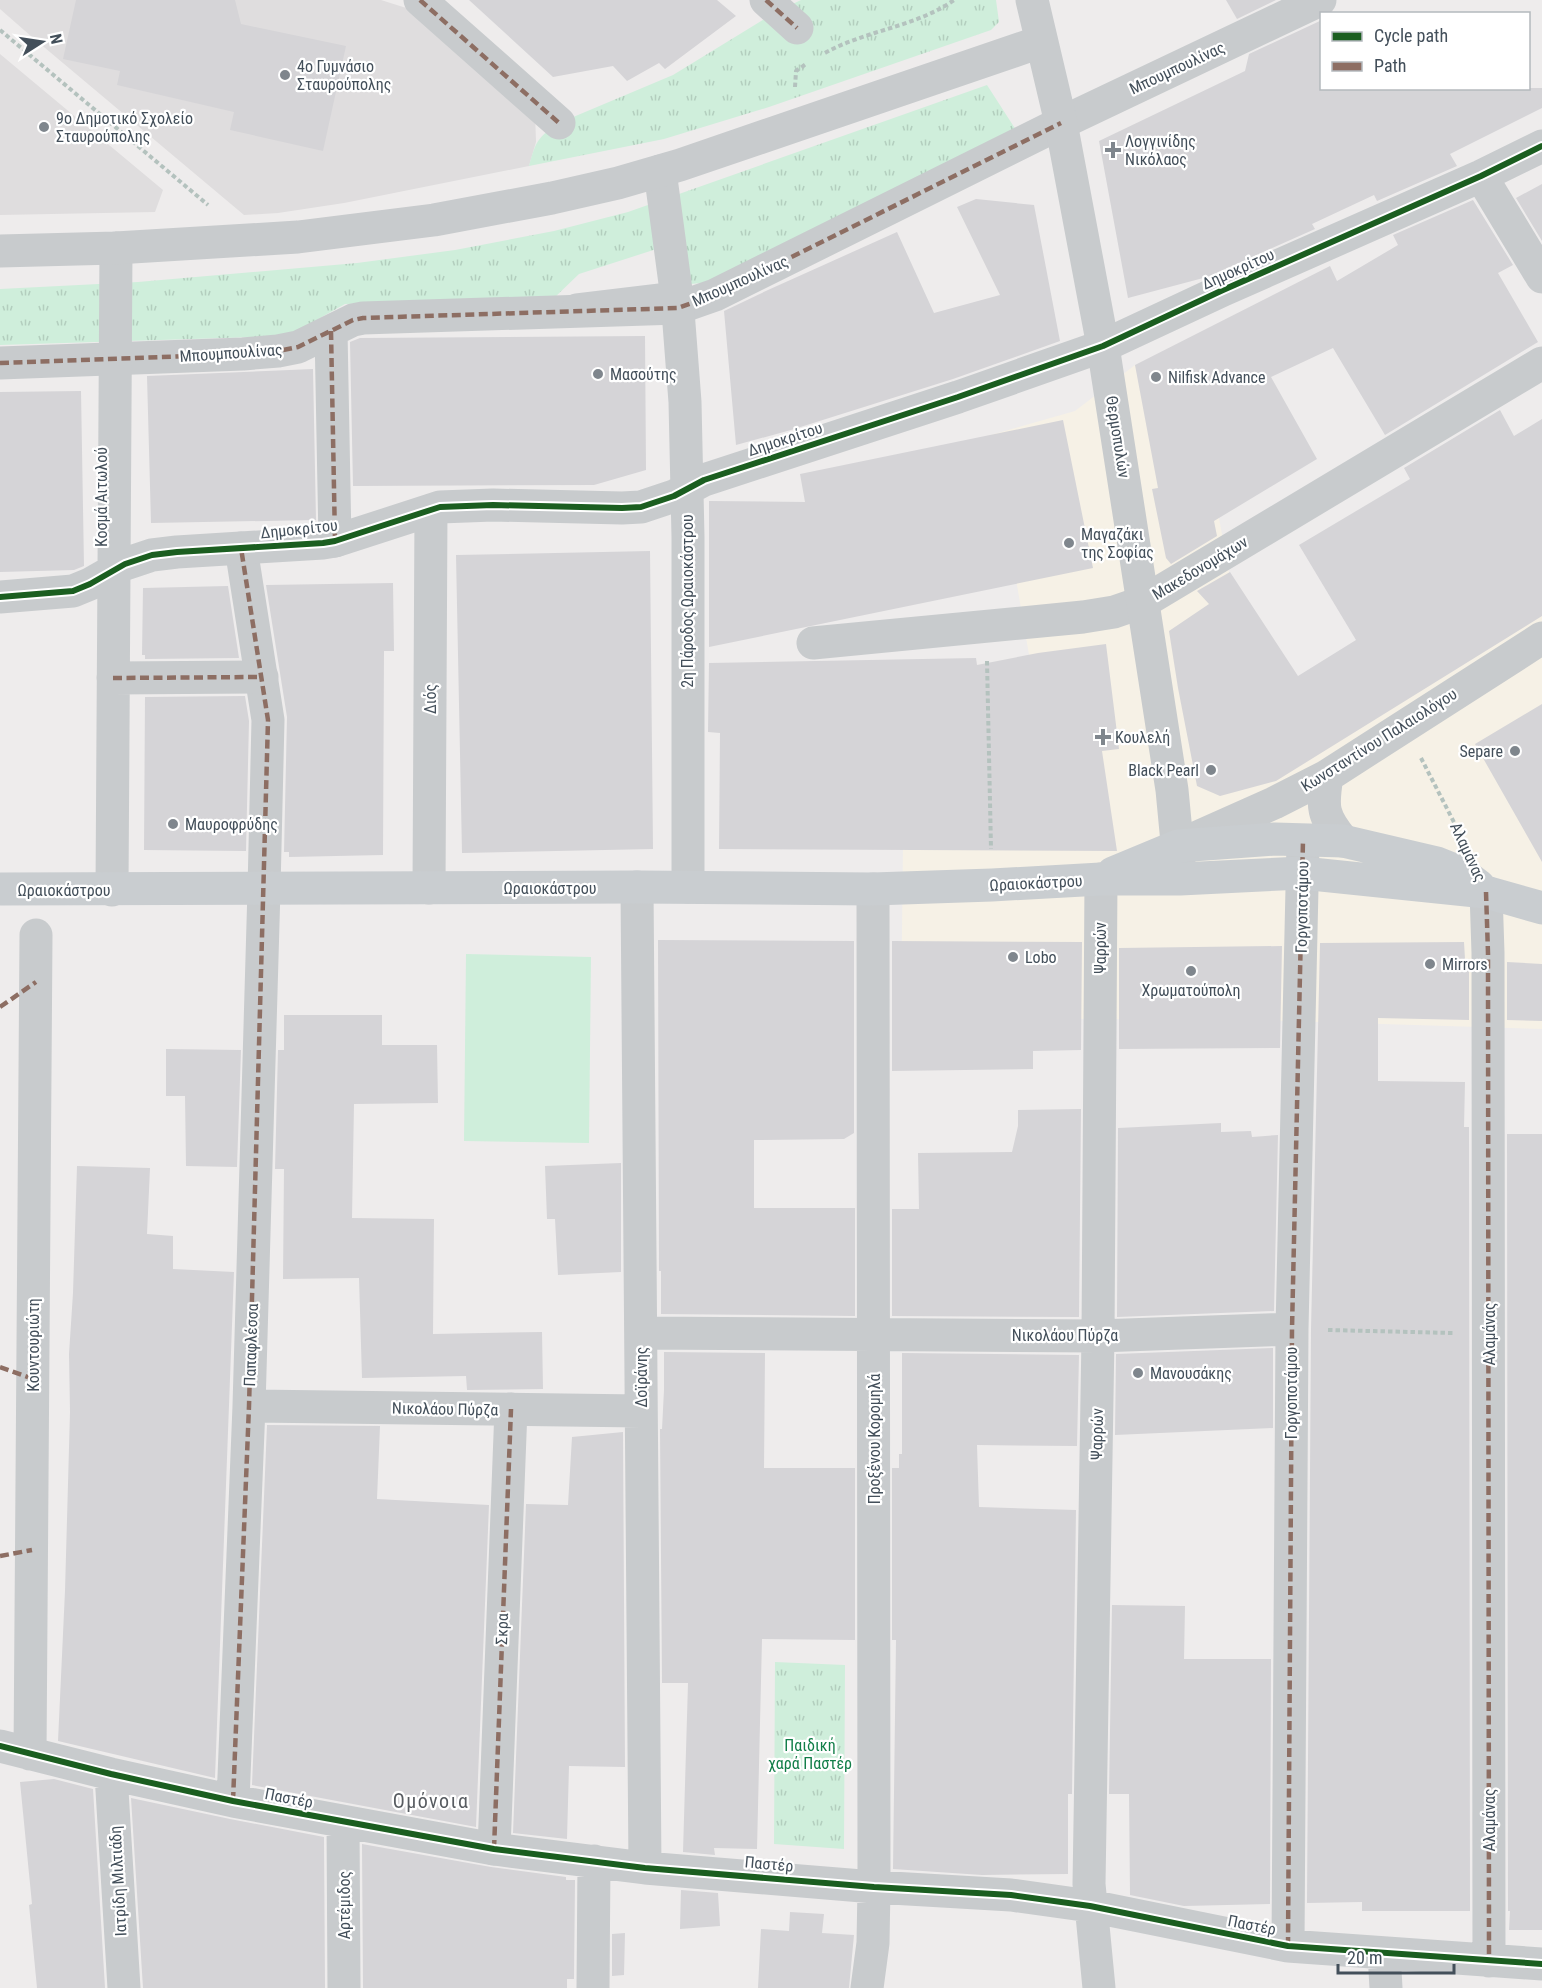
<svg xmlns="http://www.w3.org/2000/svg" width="1542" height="1988" viewBox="0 0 1542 1988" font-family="'Roboto Condensed',sans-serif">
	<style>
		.commercial { fill: #f6f1e6 }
		.education { fill: #dfddde }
		.park { fill: url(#park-tufts) }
		.pitch { fill: #cfeedb }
		.building { fill: #d5d4d7 }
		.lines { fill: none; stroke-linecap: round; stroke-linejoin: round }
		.path { stroke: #b4c2be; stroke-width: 4; stroke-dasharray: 4.5 3; stroke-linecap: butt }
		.pedestrian { stroke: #c8cbcd; stroke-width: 33 }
		.minor { stroke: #c8cbcd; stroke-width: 33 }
		.tertiary { stroke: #c8cbcd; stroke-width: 33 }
		.secondary { stroke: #c9cdd0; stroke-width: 33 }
		.quiet { stroke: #8d6e63; stroke-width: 4.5; stroke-dasharray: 9 4.5; stroke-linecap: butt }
		.cycleway-casing { stroke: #fff; stroke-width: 10 }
		.cycleway { stroke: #1b5e20; stroke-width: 6 }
		.poi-dot { fill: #7f868d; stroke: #fff; stroke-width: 2 }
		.labels { text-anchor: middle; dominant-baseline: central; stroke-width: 4.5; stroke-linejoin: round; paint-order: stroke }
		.poi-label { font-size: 16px; fill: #434f5a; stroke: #fff; text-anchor: start }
		.street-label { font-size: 16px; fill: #434f5a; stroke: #fff }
		.park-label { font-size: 16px; fill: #117e48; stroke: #fff }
		.quarter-label { font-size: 20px; letter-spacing: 1.5px; fill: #585c61; stroke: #fff }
	</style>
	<defs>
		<pattern id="park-tufts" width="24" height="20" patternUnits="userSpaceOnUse" patternTransform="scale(1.5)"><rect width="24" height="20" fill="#cfeedb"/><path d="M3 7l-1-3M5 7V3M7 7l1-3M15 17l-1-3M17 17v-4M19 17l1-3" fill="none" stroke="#b3cebe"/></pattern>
	</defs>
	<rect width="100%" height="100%" fill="#eeecec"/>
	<path class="commercial" d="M 1135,365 L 1211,475 L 1254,707 L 1542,522 L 1542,1029 L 1286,1021 L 901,1017 L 904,755 L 1046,753 L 991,435 L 1075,411 Z"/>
	<path class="education" d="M 0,0 L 381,0 L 422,13 L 535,112 L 536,142 L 529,166 L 344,203 L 278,213 L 244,215 L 32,37 L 0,9 Z
		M 0,54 L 163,190 L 155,212 L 0,215 Z"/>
	<path class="park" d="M 801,0 L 996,0 L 999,22 L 991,30 L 769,107 L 664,139 L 529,166 C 536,141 537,138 559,123 L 673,75 L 774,13 Z
		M 987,85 L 1016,130 L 711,282 L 691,284 L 672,244 L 579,274 L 553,299 L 345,304 L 288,336 L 0,345 L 0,289 L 138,282 L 357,263 L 455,250 L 554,231 L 628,212 Z
		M 775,1662 L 845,1665 L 844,1849 L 774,1844 Z"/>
	<path class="pitch" d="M 466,954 L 591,957 L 589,1143 L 464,1141 Z"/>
	<path class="building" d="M 76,0 L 235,0 L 241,24 L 346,46 L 323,151 L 230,130 L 234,112 L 117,85 L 120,71 L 63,59 Z
		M 469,0 L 717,0 L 736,16 L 665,69 L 659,63 L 627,81 L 613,66 L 553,77 Z
		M 1226,0 L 1276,0 L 1237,19 Z
		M 1322,20 L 1322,88 L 1542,88 L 1542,108 L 1450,154 L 1457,166 L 1377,201 L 1374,195 L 1312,224 L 1315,229 L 1207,277 L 1128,298 L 1099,141 L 1245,71 L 1249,54 Z
		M 1542,184 L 1542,241 L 1516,198 Z
		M 976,199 L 1034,205 L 1060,341 L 953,379 L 791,430 L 736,445 L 724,311 L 768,290 L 897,232 L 934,313 L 1000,295 L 957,207 Z
		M 1473,200 L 1513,265 L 1498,273 L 1538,342 L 1385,435 L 1333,348 L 1271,377 L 1317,459 L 1214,521 L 1217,536 L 1171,564 L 1166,558 L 1152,489 L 1158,488 L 1135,365 L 1330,266 L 1337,281 L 1398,245 L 1393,235 Z
		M 645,336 L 646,470 L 594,485 L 353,486 L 350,342 L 360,338 Z
		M 313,369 L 316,520 L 151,523 L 147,376 Z
		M 81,391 L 84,566 L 74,570 L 0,572 L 0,392 Z
		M 1500,410 L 1514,436 L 1542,419 L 1542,616 L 1276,781 L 1220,796 L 1197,786 L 1178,688 L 1169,631 L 1209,604 L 1197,591 L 1230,572 L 1298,676 L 1356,640 L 1299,545 L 1410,479 L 1404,468 Z
		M 1063,420 L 1093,568 L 709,647 L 709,501 L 805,502 L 800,474 Z
		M 650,551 L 653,849 L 462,853 L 456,555 Z
		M 393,583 L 394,651 L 384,651 L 383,855 L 289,857 L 289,852 L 284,852 L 287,717 L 266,585 Z
		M 228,586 L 239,658 L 145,659 L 145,655 L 142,655 L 143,588 Z
		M 1106,644 L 1119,749 L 1102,751 L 1117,851 L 719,849 L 720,733 L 708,732 L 709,663 L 976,658 L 977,665 L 1038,653 Z
		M 245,696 L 249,721 L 246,851 L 144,850 L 145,697 Z
		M 1542,704 L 1542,862 L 1475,744 Z
		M 658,940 L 854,941 L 854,1133 L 844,1139 L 754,1140 L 754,1208 L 855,1208 L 855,1316 L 661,1314 L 661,1271 L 659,1271 Z
		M 892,941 L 1082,942 L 1081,1050 L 1033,1051 L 1033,1069 L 892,1071 Z
		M 1464,942 L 1465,959 L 1469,960 L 1469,1020 L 1378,1018 L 1378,1081 L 1465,1082 L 1464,1127 L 1469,1127 L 1470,1911 L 1362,1911 L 1362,1902 L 1307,1903 L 1311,1329 L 1320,943 Z
		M 1282,946 L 1280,1048 L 1119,1049 L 1119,948 Z
		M 1507,962 L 1542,964 L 1542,1021 L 1507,1020 Z
		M 284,1015 L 382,1015 L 382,1045 L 437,1045 L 438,1103 L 354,1104 L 352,1218 L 434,1219 L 433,1334 L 542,1332 L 543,1389 L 467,1390 L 466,1376 L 362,1378 L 359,1278 L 283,1279 L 284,1169 L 275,1169 L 278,1050 L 284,1050 Z
		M 166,1049 L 241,1050 L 237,1167 L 186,1166 L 185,1096 L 166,1096 Z
		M 1081,1109 L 1079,1317 L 892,1316 L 892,1209 L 919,1209 L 918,1153 L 1012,1152 L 1018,1126 L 1018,1110 Z
		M 1221,1123 L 1221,1132 L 1251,1131 L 1252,1137 L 1278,1135 L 1274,1311 L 1117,1317 L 1118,1128 Z
		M 1507,1134 L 1542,1134 L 1542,1930 L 1509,1930 L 1510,1911 L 1508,1911 Z
		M 621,1163 L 621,1272 L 558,1275 L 555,1219 L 547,1219 L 545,1166 Z
		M 77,1166 L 150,1168 L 147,1234 L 173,1236 L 173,1269 L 234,1272 L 215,1778 L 58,1741 L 65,1591 L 70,1412 L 69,1354 L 73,1293 Z
		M 1273,1348 L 1273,1428 L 1115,1435 L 1116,1354 Z
		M 664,1352 L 765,1353 L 764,1468 L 855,1468 L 855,1640 L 762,1639 L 757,1849 L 714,1848 L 715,1855 L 683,1852 L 688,1683 L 662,1683 L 660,1429 L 662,1429 L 664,1390 Z
		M 902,1353 L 1079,1355 L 1077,1446 L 977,1445 L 979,1507 L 1076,1510 L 1072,1794 L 1068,1794 L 1068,1874 L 982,1875 L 893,1869 L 896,1640 L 892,1640 L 892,1468 L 899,1468 L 899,1454 L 902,1454 Z
		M 267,1425 L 380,1426 L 377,1499 L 489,1505 L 476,1827 L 252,1785 Z
		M 623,1432 L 625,1767 L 569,1766 L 567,1839 L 513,1833 L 526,1504 L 568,1505 L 572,1437 Z
		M 1112,1605 L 1185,1606 L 1184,1659 L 1271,1659 L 1270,1904 L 1184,1906 L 1130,1895 L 1129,1794 L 1109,1794 Z
		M 54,1779 L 93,1789 L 105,1988 L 37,1988 L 29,1905 L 32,1904 L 20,1782 Z
		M 131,1798 L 230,1819 L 324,1837 L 325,1988 L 143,1988 Z
		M 362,1844 L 491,1867 L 566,1877 L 566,1880 L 575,1880 L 574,1979 L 567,1979 L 567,1988 L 363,1988 Z
		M 681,1890 L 718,1893 L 720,1926 L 680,1929 Z
		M 790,1912 L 824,1914 L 822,1933 L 854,1935 L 849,1988 L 758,1988 L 761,1929 L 789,1931 Z
		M 625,1933 L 624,1975 L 612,1976 L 612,1934 Z"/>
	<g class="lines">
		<path class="path" d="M 0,30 L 208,205
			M 825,53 C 866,30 916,27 954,0
			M 795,87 L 796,71 L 806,64
			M 987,661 L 991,849
			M 1421,758 L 1459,832
			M 1328,1330 L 1453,1333"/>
		<path class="pedestrian" d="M 420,0 L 559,123
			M 766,0 L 797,28
			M 331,331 L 335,541
			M 0,363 L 243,354 L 278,351 L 298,347 L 353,320 L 363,318 L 678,308 L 715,295 L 1061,123
			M 241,548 L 268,720 L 264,889
			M 494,1849 L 511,1409"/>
		<path class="minor" d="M 1061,123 L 1320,0
			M 660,171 L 677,298 L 685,402 L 688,537 L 688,887
			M 1481,176 L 1542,277
			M 577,310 L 677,298
			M 0,597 L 73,591 L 90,584 L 125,564 L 152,555 L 177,552 L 323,543 L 335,541 L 440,507 L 493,505 L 622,508 L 641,507 L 674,496 L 704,480 L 958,397 L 1103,346 L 1223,290 L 1481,176 L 1542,146
			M 813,643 L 1083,617 L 1114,612 L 1143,602 L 1542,363
			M 113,678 L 262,677
			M 637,887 L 645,1868
			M 429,888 L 431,510
			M 112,890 L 116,248
			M 1486,892 L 1488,953 L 1489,1961
			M 641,1333 L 1098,1336 L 1292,1329
			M 249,1406 L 641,1411
			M 0,1746 L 111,1774 L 233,1801 L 494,1849 L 645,1868 L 874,1887 L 1011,1895 L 1090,1906 L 1288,1946 L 1542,1964
			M 30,1754 L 36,935
			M 111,1774 L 124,1988
			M 233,1801 L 249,1406 L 264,889
			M 343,1823 L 344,1988
			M 1288,1946 L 1292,1329 L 1303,844
			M 1384,1953 L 1386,1988
			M 593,1988 L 594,1861
			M 867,1988 L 873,1943 L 874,1887 L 873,889
			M 1099,1988 L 1089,1884 L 1098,1336 L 1101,879"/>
		<path class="tertiary" d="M 1032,0 L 1061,123 L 1103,346 L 1172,790 L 1180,874
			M 0,251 L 116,248 L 298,237 L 434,220 L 552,198 L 618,183 L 680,165 L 1040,42
			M 1327,776 C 1322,807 1322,816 1343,841
			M 1182,844 L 1274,803 L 1327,776 L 1542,638"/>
		<path class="secondary" d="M 1113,873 L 1178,846 L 1275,839 L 1343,841 L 1437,863 L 1462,873 L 1479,886
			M 0,889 L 637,887 L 873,889 L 992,885 L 1101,879 L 1180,879 L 1302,873 L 1486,892 L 1542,908"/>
		<path class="quiet" d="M 420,0 L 559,123
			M 766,0 L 797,28
			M 331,331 L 335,541
			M 0,363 L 243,354 L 278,351 L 298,347 L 353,320 L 363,318 L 678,308 L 715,295 L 1061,123
			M 113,678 L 262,677
			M 1486,892 L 1488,953 L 1489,1961
			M 0,1007 L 36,982
			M 0,1367 L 33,1379
			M 0,1556 L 32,1550
			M 233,1801 L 249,1406 L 268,720 L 241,548
			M 494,1849 L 511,1409
			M 1288,1946 L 1292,1329 L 1303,840"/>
		<g class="cycleway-casing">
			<path id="cycleway" d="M 0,597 L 73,591 L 90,584 L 125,564 L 152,555 L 177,552 L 323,543 L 335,541 L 440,507 L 493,505 L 622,508 L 641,507 L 674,496 L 704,480 L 958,397 L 1103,346 L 1223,290 L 1481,176 L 1542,146
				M 0,1746 L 111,1774 L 233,1801 L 494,1849 L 645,1868 L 874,1887 L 1011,1895 L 1090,1906 L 1288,1946 L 1542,1964"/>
		</g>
		<use href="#cycleway" class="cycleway"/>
	</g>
	<g class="poi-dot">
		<circle cx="285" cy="75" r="6"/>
		<circle cx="44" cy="127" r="6"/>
		<path d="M1110 141h6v6h6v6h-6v6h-6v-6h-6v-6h6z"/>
		<circle cx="598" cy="374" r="6"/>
		<circle cx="1156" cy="377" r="6"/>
		<circle cx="1069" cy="543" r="6"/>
		<path d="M1100 728h6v6h6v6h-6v6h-6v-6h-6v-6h6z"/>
		<circle cx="1515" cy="751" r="6"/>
		<circle cx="1211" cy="770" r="6"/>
		<circle cx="173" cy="824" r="6"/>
		<circle cx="1013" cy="957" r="6"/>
		<circle cx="1430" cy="964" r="6"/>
		<circle cx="1191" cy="971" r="6"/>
		<circle cx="1138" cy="1373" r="6"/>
	</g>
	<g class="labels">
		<g class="poi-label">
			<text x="297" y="66">4ο Γυμνάσιο<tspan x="297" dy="18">Σταυρούπολης</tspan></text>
			<text x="56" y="118">9ο Δημοτικό Σχολείο<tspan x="56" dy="18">Σταυρούπολης</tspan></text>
			<text x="1125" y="141">Λογγινίδης<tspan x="1125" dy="18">Νικόλαος</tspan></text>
			<text x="610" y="374">Μασούτης</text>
			<text x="1168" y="377">Nilfisk Advance</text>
			<text x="1081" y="534">Μαγαζάκι<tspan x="1081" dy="18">της Σοφίας</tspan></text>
			<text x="1115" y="737">Κουλελή</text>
			<text x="1503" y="751" text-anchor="end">Separe</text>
			<text x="1199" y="770" text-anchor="end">Black Pearl</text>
			<text x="185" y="824">Μαυροφρύδης</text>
			<text x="1025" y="957">Lobo</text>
			<text x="1442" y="964">Mirrors</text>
			<text x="1191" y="990" text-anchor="middle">Χρωματούπολη</text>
			<text x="1150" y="1373">Μανουσάκης</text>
		</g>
		<g class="street-label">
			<text transform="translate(1177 68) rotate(-25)">Μπουμπουλίνας</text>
			<text transform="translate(1238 269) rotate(-24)">Δημοκρίτου</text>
			<text transform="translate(740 281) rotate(-24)">Μπουμπουλίνας</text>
			<text transform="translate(231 353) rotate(-4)">Μπουμπουλίνας</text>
			<text transform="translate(1118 437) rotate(81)">Θερμοπυλών</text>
			<text transform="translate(785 439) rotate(-18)">Δημοκρίτου</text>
			<text transform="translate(101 497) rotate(-90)">Κοσμά Αιτωλού</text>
			<text transform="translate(299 529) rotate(-6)">Δημοκρίτου</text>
			<text transform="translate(1200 568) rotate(-31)">Μακεδονομάχων</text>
			<text transform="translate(687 601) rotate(-90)">2η Πάροδος Ωραιοκάστρου</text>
			<text transform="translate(430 699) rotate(-90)">Διός</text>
			<text transform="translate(1379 740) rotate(-32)">Κωνσταντίνου Παλαιολόγου</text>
			<text transform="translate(1468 852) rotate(65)">Αλαμάνας</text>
			<text transform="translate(1036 883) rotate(-3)">Ωραιοκάστρου</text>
			<text x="550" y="888">Ωραιοκάστρου</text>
			<text x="64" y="890">Ωραιοκάστρου</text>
			<text transform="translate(1302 907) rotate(-89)">Γοργοποτάμου</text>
			<text transform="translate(1100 948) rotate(-90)">Ψαρρών</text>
			<text transform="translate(1489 1334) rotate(-90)">Αλαμάνας</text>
			<text x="1065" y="1335">Νικολάου Πύρζα</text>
			<text transform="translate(33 1345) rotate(-90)">Κουντουριώτη</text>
			<text transform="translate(251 1345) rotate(-88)">Παπαφλέσσα</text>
			<text transform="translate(641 1377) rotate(-90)">Δοϊράνης</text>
			<text transform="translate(1291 1393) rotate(-90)">Γοργοποτάμου</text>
			<text transform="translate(445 1409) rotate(1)">Νικολάου Πύρζα</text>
			<text transform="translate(1097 1434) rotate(-89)">Ψαρρών</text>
			<text transform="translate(874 1439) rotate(-90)">Προξένου Κορομηλά</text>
			<text transform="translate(502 1629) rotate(-88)">Σκρα</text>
			<text transform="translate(289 1798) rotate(11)">Παστέρ</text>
			<text transform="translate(1489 1820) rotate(-90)">Αλαμάνας</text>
			<text transform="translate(769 1864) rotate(5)">Παστέρ</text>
			<text transform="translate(118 1881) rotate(-93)">Ιατρίδη Μιλτιάδη</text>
			<text transform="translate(344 1905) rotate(-90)">Αρτέμιδος</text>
			<text transform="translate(1252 1925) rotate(11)">Παστέρ</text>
		</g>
		<g class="park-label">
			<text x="810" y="1745">Παιδική<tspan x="810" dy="18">χαρά Παστέρ</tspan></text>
		</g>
		<g class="quarter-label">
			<text x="431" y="1801">Ομόνοια</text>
		</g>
	</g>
	<rect x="1320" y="12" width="210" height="78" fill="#ffffff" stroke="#b4b9bd" stroke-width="1.5"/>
	<rect x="1332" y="32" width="30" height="9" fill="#1b5e20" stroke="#b4b9bd" stroke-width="1.5"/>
	<text x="1374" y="42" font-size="18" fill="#434f5a">Cycle path</text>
	<rect x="1332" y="62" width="30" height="9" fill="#8d6e63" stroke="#b4b9bd" stroke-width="1.5"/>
	<text x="1374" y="72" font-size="18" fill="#434f5a">Path</text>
	<g transform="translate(42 42) rotate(78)" stroke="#ffffff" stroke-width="4.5" paint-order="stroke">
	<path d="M0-4.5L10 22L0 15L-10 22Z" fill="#434f5a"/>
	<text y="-9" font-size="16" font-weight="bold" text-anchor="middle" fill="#434f5a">N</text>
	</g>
	<path d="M1338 1964v9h116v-9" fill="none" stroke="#434f5a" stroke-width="3"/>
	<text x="1347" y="1964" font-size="18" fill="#434f5a" stroke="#ffffff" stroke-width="4.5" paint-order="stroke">20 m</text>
</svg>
